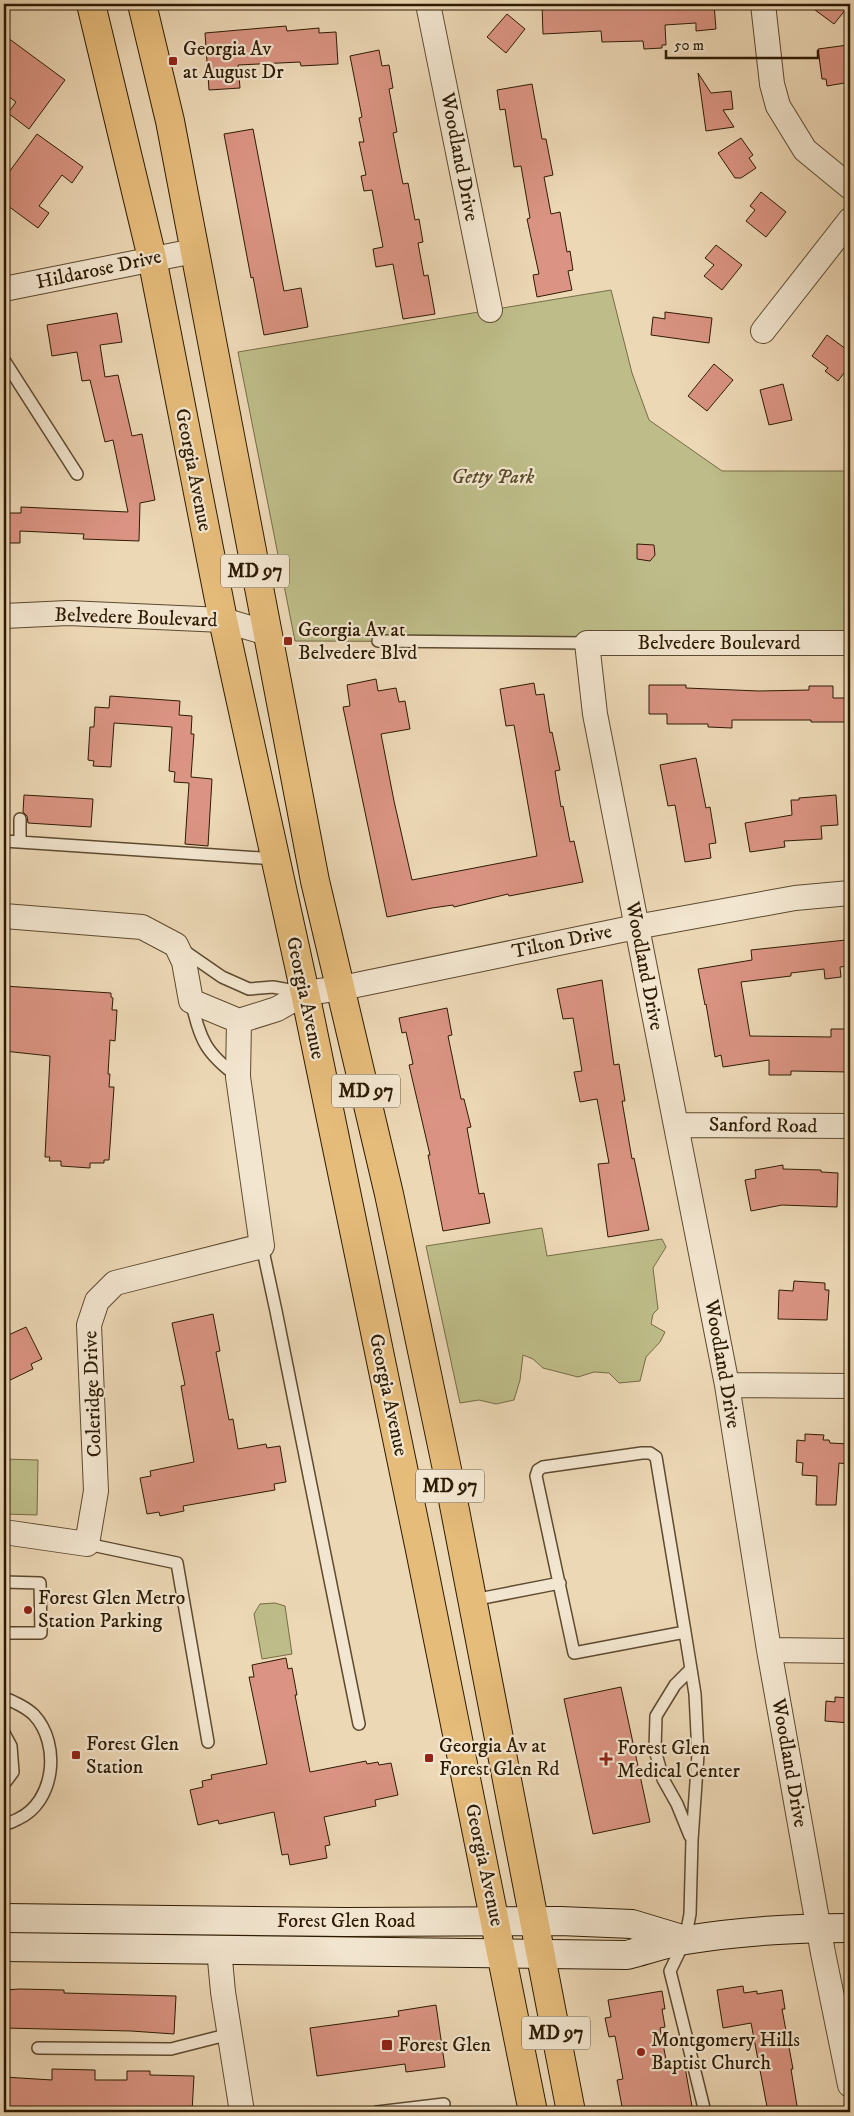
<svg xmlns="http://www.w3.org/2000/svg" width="854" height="2116" viewBox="0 0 854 2116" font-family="'IM FELL DW Pica',serif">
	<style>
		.green { fill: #bebd89; stroke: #766c46 }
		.building { fill: #db9483; stroke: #2d1b02 }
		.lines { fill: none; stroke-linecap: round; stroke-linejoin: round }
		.lane-casing { stroke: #5d4a2f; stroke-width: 14 }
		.street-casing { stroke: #5d4a2f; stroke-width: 26 }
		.secondary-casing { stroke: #2d1b02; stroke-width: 30 }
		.primary-casing { stroke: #2d1b02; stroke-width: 30 }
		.lane { stroke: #f3e6d0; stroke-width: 11 }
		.street { stroke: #f3e6d0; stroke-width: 24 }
		.secondary { stroke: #f3e6d0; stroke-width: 28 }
		.primary { stroke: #e6bc7b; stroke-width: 28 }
		.poi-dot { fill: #8f2418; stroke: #f3e6d0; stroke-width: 2 }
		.labels { text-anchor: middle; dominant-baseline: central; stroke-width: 4.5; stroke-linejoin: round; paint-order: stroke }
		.shield { fill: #f3e6d0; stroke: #685840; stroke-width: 1 }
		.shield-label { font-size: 19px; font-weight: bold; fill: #2d1b02 }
		.poi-label { font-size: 20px; fill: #2d1b02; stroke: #f3e6d0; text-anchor: start }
		.street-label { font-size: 20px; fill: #2d1b02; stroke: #f3e6d0 }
		.park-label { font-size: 20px; font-style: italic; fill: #584c2a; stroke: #f3e6d0 }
	</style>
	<rect width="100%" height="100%" fill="#edd8b6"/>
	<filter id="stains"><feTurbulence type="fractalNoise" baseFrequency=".004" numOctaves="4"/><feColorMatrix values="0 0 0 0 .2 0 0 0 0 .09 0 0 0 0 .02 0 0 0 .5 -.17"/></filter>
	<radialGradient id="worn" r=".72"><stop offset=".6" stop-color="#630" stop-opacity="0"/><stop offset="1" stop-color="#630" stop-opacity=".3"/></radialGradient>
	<path class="green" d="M 611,290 L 632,373 L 649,420 L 722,471 L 850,471 L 850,643 L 295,641 L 238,352 Z
		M 542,1228 L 547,1256 L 662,1239 L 666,1247 L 653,1268 L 658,1309 L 653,1314 L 651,1324 L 665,1332 L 660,1342 L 646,1357 L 640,1381 L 619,1383 L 609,1373 L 594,1372 L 578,1377 L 543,1368 L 533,1359 L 523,1355 L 520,1380 L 514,1400 L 496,1404 L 479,1400 L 460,1403 L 426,1246 Z
		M 4,1459 L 38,1460 L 37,1515 L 4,1514 Z
		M 275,1603 L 285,1606 L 292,1654 L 262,1659 L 254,1614 L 260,1604 Z"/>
	<path class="building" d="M 542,4 L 559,4 L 560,7 L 607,4 L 611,4 L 611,5 L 714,4 L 716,29 L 696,31 L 696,23 L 665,25 L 666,45 L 662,45 L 662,48 L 644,49 L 643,41 L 602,42 L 601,31 L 543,34 Z
		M 807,4 L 850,4 L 834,24 Z
		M 507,14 L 525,29 L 506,53 L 487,37 Z
		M 286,26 L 287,31 L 319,28 L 319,33 L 336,32 L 338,64 L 301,66 L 300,62 L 238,65 L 240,88 L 209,90 L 205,33 Z
		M 4,35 L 65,80 L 29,129 L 8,113 L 16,102 L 4,93 Z
		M 848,45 L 850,82 L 827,86 L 826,79 L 822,79 L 818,49 Z
		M 379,50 L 382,66 L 389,65 L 393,88 L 389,89 L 397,132 L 393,133 L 399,164 L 403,184 L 408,183 L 415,220 L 419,219 L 423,242 L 418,243 L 424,276 L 428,275 L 435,314 L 403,319 L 393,264 L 376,267 L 373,249 L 383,247 L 372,190 L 364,191 L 361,176 L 366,175 L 359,142 L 364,142 L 359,118 L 362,117 L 350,56 Z
		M 698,73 L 711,93 L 731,91 L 733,109 L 723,110 L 734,127 L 706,131 Z
		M 532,84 L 542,139 L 546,139 L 553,175 L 544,177 L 551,214 L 560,212 L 567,252 L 570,251 L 573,270 L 568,271 L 572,290 L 537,297 L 533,275 L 539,274 L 527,219 L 530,218 L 521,166 L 514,167 L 505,109 L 500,110 L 497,90 Z
		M 253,129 L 284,291 L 301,288 L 308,327 L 264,335 L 253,277 L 251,278 L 224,134 Z
		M 37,134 L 83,167 L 72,183 L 62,175 L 39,206 L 49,213 L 38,228 L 4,203 L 4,179 Z
		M 741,138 L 753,155 L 749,158 L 756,168 L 741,178 L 735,178 L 718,153 Z
		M 761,192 L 786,212 L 766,237 L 746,221 L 755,210 L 750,206 Z
		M 716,245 L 742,265 L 722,290 L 704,276 L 714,265 L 705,258 Z
		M 665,312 L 712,318 L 709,343 L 651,335 L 653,317 L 665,319 Z
		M 117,313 L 122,342 L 100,345 L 105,377 L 118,375 L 132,436 L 142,434 L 155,500 L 140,503 L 139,541 L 83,539 L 84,534 L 20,531 L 20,543 L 4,543 L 4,513 L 21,513 L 21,507 L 128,512 L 113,440 L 105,442 L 90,380 L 82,381 L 77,352 L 52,356 L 47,325 Z
		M 827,335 L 850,352 L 850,365 L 838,381 L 825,371 L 828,368 L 812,356 Z
		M 714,364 L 733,380 L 707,411 L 688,396 Z
		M 783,384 L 792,420 L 769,425 L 760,390 Z
		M 637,544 L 654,545 L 655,555 L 650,561 L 637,559 Z
		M 376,679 L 378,691 L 396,688 L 399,702 L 405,701 L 410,729 L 381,734 L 394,801 L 412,880 L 537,856 L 514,725 L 506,726 L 500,689 L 534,683 L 536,695 L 544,694 L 550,733 L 552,732 L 560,770 L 555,771 L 561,807 L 563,806 L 570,842 L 574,841 L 583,882 L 509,896 L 508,894 L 454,907 L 453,905 L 432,908 L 387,917 L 343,707 L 350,706 L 347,685 Z
		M 649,685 L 686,685 L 686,688 L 759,691 L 809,690 L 809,686 L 833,686 L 833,698 L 850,698 L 850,722 L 811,722 L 811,720 L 732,720 L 732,728 L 708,727 L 708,724 L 667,724 L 667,714 L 649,714 Z
		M 110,696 L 180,701 L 179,715 L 192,716 L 191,734 L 194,734 L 191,777 L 212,779 L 208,846 L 185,844 L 189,783 L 174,782 L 175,772 L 169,771 L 172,727 L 114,723 L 111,767 L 93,766 L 94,761 L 88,760 L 90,727 L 94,727 L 95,707 L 109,708 Z
		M 696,758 L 706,808 L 710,807 L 716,843 L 709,844 L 711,858 L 685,862 L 675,805 L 668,806 L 660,765 Z
		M 24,795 L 93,799 L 91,827 L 28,823 L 27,816 L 23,812 Z
		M 836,795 L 838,825 L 821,826 L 822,839 L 784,841 L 785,847 L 750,852 L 745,823 L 792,815 L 791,800 L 799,800 L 799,798 Z
		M 846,940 L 849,966 L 840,967 L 841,977 L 825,979 L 824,969 L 791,973 L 791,976 L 741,982 L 750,1036 L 831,1037 L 831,1029 L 850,1029 L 850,1072 L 791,1071 L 791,1075 L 769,1075 L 769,1060 L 723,1067 L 721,1055 L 715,1057 L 706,1004 L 705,1005 L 698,969 L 752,960 L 751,950 Z
		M 602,980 L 614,1065 L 619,1064 L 625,1101 L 622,1101 L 632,1159 L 634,1158 L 649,1230 L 608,1237 L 598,1164 L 609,1163 L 597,1099 L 580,1102 L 574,1072 L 582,1071 L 573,1018 L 563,1019 L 557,989 Z
		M 4,986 L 111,993 L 111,997 L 113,998 L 112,1010 L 117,1010 L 115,1041 L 110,1040 L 108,1074 L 110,1074 L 109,1087 L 114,1087 L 109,1160 L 104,1160 L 104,1163 L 90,1163 L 90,1168 L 61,1166 L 61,1161 L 49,1161 L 50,1157 L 45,1157 L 50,1056 L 4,1051 Z
		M 447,1008 L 452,1035 L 448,1036 L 461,1099 L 464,1099 L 471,1127 L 467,1128 L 479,1194 L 484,1193 L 490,1223 L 443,1231 L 428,1155 L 430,1155 L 409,1065 L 413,1064 L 406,1032 L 402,1033 L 399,1018 Z
		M 783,1165 L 783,1169 L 821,1170 L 821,1172 L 838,1173 L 837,1207 L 782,1205 L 751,1211 L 745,1180 L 756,1178 L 755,1170 Z
		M 794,1281 L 825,1283 L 825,1290 L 829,1290 L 827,1320 L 778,1319 L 779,1290 L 793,1291 Z
		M 213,1314 L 220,1351 L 216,1352 L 229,1420 L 233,1419 L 238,1449 L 266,1444 L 267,1448 L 280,1446 L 286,1482 L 274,1484 L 275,1490 L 183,1506 L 184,1511 L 160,1516 L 159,1512 L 147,1514 L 140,1478 L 151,1476 L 150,1471 L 194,1462 L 181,1386 L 185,1385 L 172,1323 Z
		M 26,1327 L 42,1359 L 31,1364 L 33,1369 L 4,1383 L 4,1337 Z
		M 805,1434 L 824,1435 L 823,1440 L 829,1440 L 830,1443 L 849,1444 L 848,1464 L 839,1463 L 836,1505 L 816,1505 L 817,1476 L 802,1475 L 803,1463 L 796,1462 L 797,1440 L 805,1441 Z
		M 286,1658 L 288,1669 L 292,1668 L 297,1695 L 295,1695 L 310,1772 L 366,1761 L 367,1764 L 378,1762 L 379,1765 L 391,1763 L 398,1795 L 375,1800 L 376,1806 L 324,1817 L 330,1845 L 325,1846 L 327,1858 L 290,1865 L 288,1854 L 282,1855 L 274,1812 L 219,1824 L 218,1820 L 198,1825 L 190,1790 L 203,1787 L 202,1781 L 212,1779 L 211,1775 L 267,1764 L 249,1677 L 254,1677 L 252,1665 Z
		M 621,1687 L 650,1822 L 593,1834 L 564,1699 Z
		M 835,1697 L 850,1698 L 850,1723 L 825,1721 L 826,1701 L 835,1702 Z
		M 743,1986 L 744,1993 L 757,1991 L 757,1994 L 782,1990 L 785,2009 L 782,2009 L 793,2069 L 791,2069 L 798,2112 L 768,2112 L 751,2023 L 723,2028 L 717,1990 Z
		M 20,1989 L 64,1990 L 64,1993 L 176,1996 L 174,2034 L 131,2031 L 4,2028 L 4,1990 Z
		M 662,1991 L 665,2009 L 662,2009 L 665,2027 L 660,2028 L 668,2070 L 685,2067 L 693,2112 L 623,2112 L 617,2080 L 623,2079 L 615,2036 L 609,2037 L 605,2018 L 611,2017 L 608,2000 Z
		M 436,2005 L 445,2067 L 406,2072 L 405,2064 L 317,2076 L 310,2028 L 399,2016 L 398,2011 Z
		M 52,2069 L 95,2070 L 95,2080 L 127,2080 L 127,2071 L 150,2071 L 150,2075 L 194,2076 L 192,2112 L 4,2112 L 4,2077 L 52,2080 Z"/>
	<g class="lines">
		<g class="lane-casing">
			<path id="lane" d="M 4,360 L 77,474
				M 378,641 L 587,643
				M 4,841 L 276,859
				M 20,842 L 20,819
				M 183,950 L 222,977 L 249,989 L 273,987 L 301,992
				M 191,1001 C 201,1040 204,1052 238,1077
				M 262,1246 L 276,1311 L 359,1724
				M 87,1544 L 177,1563 L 208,1742
				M 4,1582 L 40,1583 L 41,1633 L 4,1633
				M 473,1600 L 560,1583
				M 685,1632 L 656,1457 L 650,1453 L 642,1453 L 543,1467 L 538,1470 L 536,1476 L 574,1653 L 685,1632 L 695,1694 L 698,1754 L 692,1840 L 690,1914 L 685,1940 L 670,1971 L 705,2112
				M 4,1698 C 13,1701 27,1708 34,1715 C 61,1744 55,1802 18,1819 C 13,1821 9,1824 4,1824
				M 4,1733 L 11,1746 L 13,1772 L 4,1784
				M 690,1836 L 677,1804 L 663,1779 L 655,1750 L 656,1716 L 675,1685 L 691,1669
				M 38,2048 L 171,2049 L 230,2034
				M 377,2112 L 444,2104"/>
		</g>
		<g class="street-casing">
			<path id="street" d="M 428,4 L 490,310
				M 763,4 L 772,84 L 778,106 L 805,150 L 850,187
				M 4,289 L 194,251
				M 763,331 L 850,220
				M 4,616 L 68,613 L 223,620 L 267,633
				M 850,643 L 587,643 L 595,714 L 727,1385 L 769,1650 L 823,1953 L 850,2085
				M 4,916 L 142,927 L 176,945 L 184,962 L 191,1001 L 239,1021 L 277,1009 L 305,993 L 342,988 L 636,927 L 795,898 L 850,893
				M 677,1125 L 850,1126
				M 727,1385 L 850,1386
				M 4,1532 L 87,1544 L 96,1491 L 89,1325 L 97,1301 L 115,1283 L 262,1246 L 238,1077 L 239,1021
				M 769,1650 L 850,1651
				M 219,1949 L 223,1992 L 242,2112"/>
		</g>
		<g class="secondary-casing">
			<path id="secondary" d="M 4,1918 L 345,1922 L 560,1921 L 632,1924 L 685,1940
				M 4,1947 L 627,1955 C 647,1950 666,1943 686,1940 C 740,1931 796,1928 850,1928"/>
		</g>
		<g class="primary-casing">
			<path id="primary" d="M 91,4 L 152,258 L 223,620 L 305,993 L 420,1550 L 533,2112
				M 142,4 L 170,121 L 315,881 L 389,1194 L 448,1474 L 571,2112"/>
		</g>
		<use href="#lane" class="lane"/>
		<use href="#street" class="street"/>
		<use href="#secondary" class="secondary"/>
		<use href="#primary" class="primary"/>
	</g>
	<g class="poi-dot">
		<rect x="168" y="56" width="10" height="10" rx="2.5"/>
		<rect x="283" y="636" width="10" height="10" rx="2.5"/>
		<circle cx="28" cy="1610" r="5"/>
		<rect x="71" y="1750" width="10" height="10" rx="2.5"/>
		<rect x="424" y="1753" width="10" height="10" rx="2.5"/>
		<path d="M603.5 1751.5h5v5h5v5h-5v5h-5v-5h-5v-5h5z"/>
		<rect x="381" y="2039" width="12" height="12" rx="2.5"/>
		<circle cx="641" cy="2052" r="5"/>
	</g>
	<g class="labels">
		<g class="shield">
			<rect x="221" y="554.5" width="68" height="33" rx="4"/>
			<rect x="332" y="1074.5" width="68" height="33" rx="4"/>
			<rect x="416" y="1469.5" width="68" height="33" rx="4"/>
			<rect x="522" y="2016.5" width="68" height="33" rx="4"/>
		</g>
		<g class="shield-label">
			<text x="255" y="571">MD 97</text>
			<text x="366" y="1091">MD 97</text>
			<text x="450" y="1486">MD 97</text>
			<text x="556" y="2033">MD 97</text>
		</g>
		<g class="poi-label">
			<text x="183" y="49">Georgia Av<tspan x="183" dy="23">at August Dr</tspan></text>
			<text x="298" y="630">Georgia Av at<tspan x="298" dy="23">Belvedere Blvd</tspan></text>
			<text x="38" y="1598">Forest Glen Metro<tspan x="38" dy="23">Station Parking</tspan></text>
			<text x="86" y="1744">Forest Glen<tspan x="86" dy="23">Station</tspan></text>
			<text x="439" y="1746">Georgia Av at<tspan x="439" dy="23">Forest Glen Rd</tspan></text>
			<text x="617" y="1748">Forest Glen<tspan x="617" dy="23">Medical Center</tspan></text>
			<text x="651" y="2040">Montgomery Hills<tspan x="651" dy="23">Baptist Church</tspan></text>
			<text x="398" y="2045">Forest Glen</text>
		</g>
		<g class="street-label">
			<text transform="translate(459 157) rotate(79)">Woodland Drive</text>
			<text transform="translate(99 270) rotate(-12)">Hildarose Drive</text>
			<text transform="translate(193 470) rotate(79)">Georgia Avenue</text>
			<text transform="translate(136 618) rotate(2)">Belvedere Boulevard</text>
			<text x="719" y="643">Belvedere Boulevard</text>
			<text transform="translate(562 942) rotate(-12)">Tilton Drive</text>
			<text transform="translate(644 966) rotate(79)">Woodland Drive</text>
			<text transform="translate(305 998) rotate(78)">Georgia Avenue</text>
			<text transform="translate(763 1126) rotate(1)">Sanford Road</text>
			<text transform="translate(722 1364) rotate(80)">Woodland Drive</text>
			<text transform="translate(93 1394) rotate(-92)">Coleridge Drive</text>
			<text transform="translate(388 1395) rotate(78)">Georgia Avenue</text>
			<text transform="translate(789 1763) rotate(80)">Woodland Drive</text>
			<text transform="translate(484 1865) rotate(78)">Georgia Avenue</text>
			<text x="346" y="1921">Forest Glen Road</text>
		</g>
		<g class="park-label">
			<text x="493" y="477">Getty Park</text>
		</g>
	</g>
	<rect width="854" height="2116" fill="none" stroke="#edd8b6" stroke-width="20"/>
	<rect x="5" y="5" width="844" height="2106" fill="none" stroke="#2d1b02" stroke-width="2.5"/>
	<rect x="10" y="10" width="834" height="2096" fill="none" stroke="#2d1b02"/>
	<path d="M666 50v8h152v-8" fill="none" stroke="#2d1b02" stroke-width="2.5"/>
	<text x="674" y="50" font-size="15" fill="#2d1b02" stroke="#f3e6d0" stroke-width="4" paint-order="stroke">50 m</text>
	<rect width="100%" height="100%" filter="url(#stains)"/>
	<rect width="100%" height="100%" fill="url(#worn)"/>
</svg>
